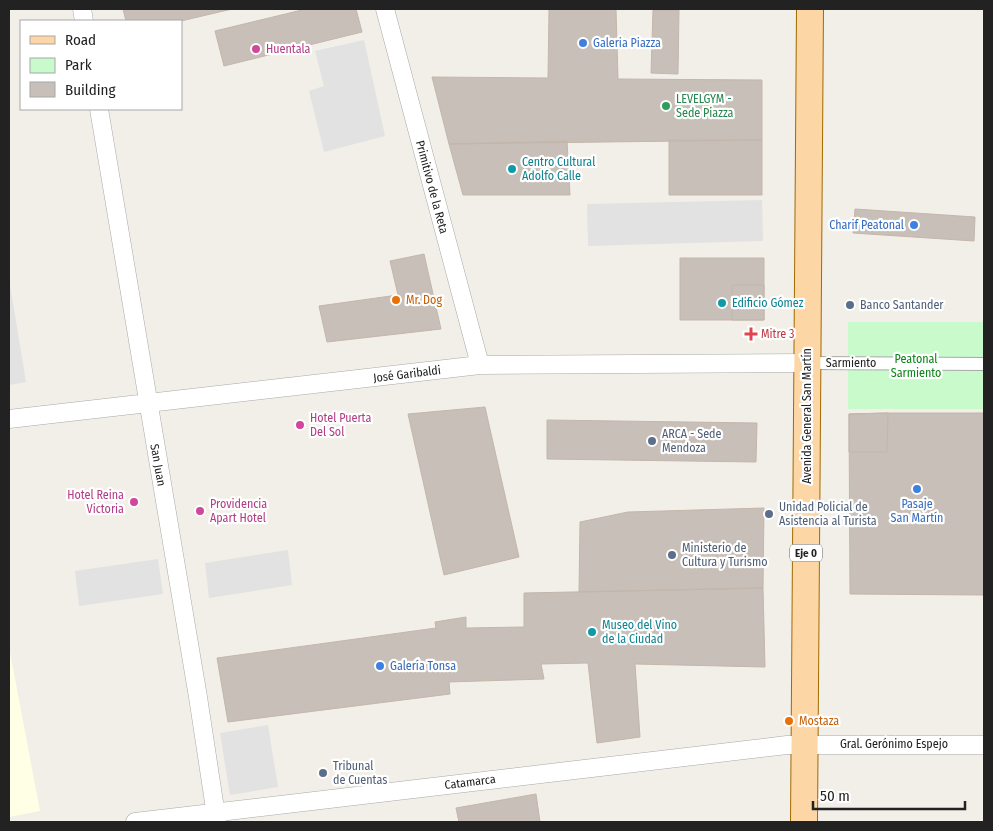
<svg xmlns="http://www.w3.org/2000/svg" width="993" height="831" viewBox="0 0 993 831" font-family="'Fira Sans Condensed',sans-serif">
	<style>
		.education { fill: #ffffe5 }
		.park { fill: #c8facc }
		.parking { fill: #e2e2e2 }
		.building { fill: #c7bfb8; stroke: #c4b6ab }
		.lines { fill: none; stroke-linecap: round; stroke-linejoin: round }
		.pedestrian-casing { stroke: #a9a9a9; stroke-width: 14 }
		.minor-casing { stroke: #a9a9a9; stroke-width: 19 }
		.primary-casing { stroke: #a06b00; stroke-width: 28 }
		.pedestrian { stroke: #fff; stroke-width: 12 }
		.minor { stroke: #fff; stroke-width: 18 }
		.primary { stroke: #fcd6a4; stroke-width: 26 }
		.shop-dot { fill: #3f7fe0; stroke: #fff; stroke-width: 2 }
		.hotel-dot { fill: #d1479c; stroke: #fff; stroke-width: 2 }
		.leisure-dot { fill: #2e9e5b; stroke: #fff; stroke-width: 2 }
		.culture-dot { fill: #0f9aa8; stroke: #fff; stroke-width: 2 }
		.food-dot { fill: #e8710a; stroke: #fff; stroke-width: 2 }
		.service-dot { fill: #5c6f8a; stroke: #fff; stroke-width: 2 }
		.health-dot { fill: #e0444e; stroke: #fff; stroke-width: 2 }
		.labels { text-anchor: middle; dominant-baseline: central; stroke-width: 4.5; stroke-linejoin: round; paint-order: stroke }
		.shield { fill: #fff; stroke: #646464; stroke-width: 1 }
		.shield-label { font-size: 11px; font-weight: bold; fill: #222 }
		.shop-label { font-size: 12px; fill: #366cbe; stroke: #fff; text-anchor: start }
		.hotel-label { font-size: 12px; fill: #b23c85; stroke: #fff; text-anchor: start }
		.leisure-label { font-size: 12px; fill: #27864d; stroke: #fff; text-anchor: start }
		.culture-label { font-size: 12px; fill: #0d838f; stroke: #fff; text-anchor: start }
		.street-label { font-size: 12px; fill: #222; stroke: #fff }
		.food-label { font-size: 12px; fill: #c56008; stroke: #fff; text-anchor: start }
		.service-label { font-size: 12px; fill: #4e5e75; stroke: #fff; text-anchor: start }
		.health-label { font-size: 12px; fill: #be3a42; stroke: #fff; text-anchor: start }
		.park-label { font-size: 12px; fill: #0c8416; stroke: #fff }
	</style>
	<rect width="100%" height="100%" fill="#f2efe9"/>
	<path class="education" d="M 9,647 L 40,811 L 9,817 Z"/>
	<path class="park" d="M 848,322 L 984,322 L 984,409 L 848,409 Z"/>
	<path class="parking" d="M 364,40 L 385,136 L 324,152 L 309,91 L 324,86 L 315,51 Z
		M 762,200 L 763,241 L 588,246 L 587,204 Z
		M 9,279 L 26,382 L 9,385 Z
		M 288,550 L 292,585 L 209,598 L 205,563 Z
		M 158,559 L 163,594 L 79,606 L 75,571 Z
		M 268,725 L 278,787 L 230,795 L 220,733 Z"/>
	<path class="building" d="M 123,9 L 232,9 L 181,21 L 126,21 Z
		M 306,9 L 356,9 L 362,32 L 224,66 L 215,31 Z
		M 549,9 L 616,9 L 618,79 L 762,80 L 762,140 L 449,144 L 432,77 L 548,78 Z
		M 653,10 L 679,10 L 678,74 L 651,73 Z
		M 669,140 L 762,140 L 762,195 L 669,195 Z
		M 567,141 L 570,195 L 463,195 L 449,144 Z
		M 855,209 L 975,217 L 974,241 L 853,233 Z
		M 424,254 L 441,329 L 327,342 L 319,306 L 398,295 L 390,261 Z
		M 680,258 L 764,258 L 764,320 L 680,320 Z
		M 732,285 L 764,285 L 764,320 L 732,320 Z
		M 485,407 L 519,557 L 444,575 L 408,414 Z
		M 888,413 L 984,413 L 984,595 L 850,594 L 849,414 Z
		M 888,413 L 887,452 L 849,452 L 849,414 Z
		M 547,420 L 757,423 L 756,462 L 547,459 Z
		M 764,508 L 763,588 L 579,592 L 580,522 L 628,512 Z
		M 763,588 L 765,667 L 635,664 L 640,737 L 597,743 L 588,663 L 541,664 L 544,679 L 449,682 L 450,694 L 228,722 L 217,658 L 436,628 L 435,622 L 466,617 L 466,628 L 524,627 L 524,593 Z
		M 536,794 L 540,822 L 459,822 L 456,808 Z"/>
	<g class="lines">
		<g class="pedestrian-casing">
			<path id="pedestrian" d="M 807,363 L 984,364"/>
		</g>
		<g class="minor-casing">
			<path id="minor" d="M 82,9 L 84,21
				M 385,9 L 480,365
				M 99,109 L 198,697 L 217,822
				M 9,419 L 480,365 L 807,363
				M 135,822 L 787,745 L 984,745"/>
		</g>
		<g class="primary-casing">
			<path id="primary" d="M 804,822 L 810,9"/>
		</g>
		<use href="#pedestrian" class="pedestrian"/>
		<use href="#minor" class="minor"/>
		<use href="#primary" class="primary"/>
	</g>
	<g class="shop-dot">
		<circle cx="583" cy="43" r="5"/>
		<circle cx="914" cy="225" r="5"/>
		<circle cx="917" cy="489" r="5"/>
		<circle cx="380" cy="666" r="5"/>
	</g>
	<g class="hotel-dot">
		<circle cx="256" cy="49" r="5"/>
		<circle cx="300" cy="425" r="5"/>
		<circle cx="134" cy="502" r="5"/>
		<circle cx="200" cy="511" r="5"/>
	</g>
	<circle class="leisure-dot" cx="666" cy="106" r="5"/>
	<g class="culture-dot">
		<circle cx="512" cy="169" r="5"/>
		<circle cx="722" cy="303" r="5"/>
		<circle cx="592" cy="632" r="5"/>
	</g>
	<g class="food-dot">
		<circle cx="396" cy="300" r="5"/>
		<circle cx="789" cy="721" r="5"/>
	</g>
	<g class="service-dot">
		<circle cx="850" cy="305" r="5"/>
		<circle cx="652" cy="441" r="5"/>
		<circle cx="769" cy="514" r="5"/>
		<circle cx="672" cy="555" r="5"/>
		<circle cx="323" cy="773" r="5"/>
	</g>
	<path class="health-dot" d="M748.5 326.5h5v5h5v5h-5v5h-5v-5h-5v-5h5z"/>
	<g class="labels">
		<rect class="shield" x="790" y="544.5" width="32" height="17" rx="4"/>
		<g class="shield-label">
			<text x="806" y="553">Eje 0</text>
		</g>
		<g class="shop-label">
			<text x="593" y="43">Galeria Piazza</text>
			<text x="904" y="225" text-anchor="end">Charif Peatonal</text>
			<text x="917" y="504" text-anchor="middle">Pasaje<tspan x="917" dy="14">San Martín</tspan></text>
			<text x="390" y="666">Galería Tonsa</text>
		</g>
		<g class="hotel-label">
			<text x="266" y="49">Huentala</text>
			<text x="310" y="418">Hotel Puerta<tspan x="310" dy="14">Del Sol</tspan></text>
			<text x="124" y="495" text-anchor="end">Hotel Reina<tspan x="124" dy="14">Victoria</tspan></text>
			<text x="210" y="504">Providencia<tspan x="210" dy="14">Apart Hotel</tspan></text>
		</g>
		<g class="leisure-label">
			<text x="676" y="99">LEVELGYM -<tspan x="676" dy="14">Sede Piazza</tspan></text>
		</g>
		<g class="culture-label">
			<text x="522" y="162">Centro Cultural<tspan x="522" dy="14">Adolfo Calle</tspan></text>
			<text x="732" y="303">Edificio Gómez</text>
			<text x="602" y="625">Museo del Vino<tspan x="602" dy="14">de la Ciudad</tspan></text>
		</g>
		<g class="street-label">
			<text transform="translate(432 187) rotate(75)">Primitivo de la Reta</text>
			<text x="851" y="363">Sarmiento</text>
			<text transform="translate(407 374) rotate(-7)">José Garibaldi</text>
			<text transform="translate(807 416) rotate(-90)">Avenida General San Martín</text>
			<text transform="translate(158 465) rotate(80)">San Juan</text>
			<text x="894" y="744">Gral. Gerónimo Espejo</text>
			<text transform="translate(470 782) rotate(-7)">Catamarca</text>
		</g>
		<g class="food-label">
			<text x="406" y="300">Mr. Dog</text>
			<text x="799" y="721">Mostaza</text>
		</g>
		<g class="service-label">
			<text x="860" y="305">Banco Santander</text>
			<text x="662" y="434">ARCA - Sede<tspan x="662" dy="14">Mendoza</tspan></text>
			<text x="779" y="507">Unidad Policial de<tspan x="779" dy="14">Asistencia al Turista</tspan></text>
			<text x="682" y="548">Ministerio de<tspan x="682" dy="14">Cultura y Turismo</tspan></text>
			<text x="333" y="766">Tribunal<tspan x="333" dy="14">de Cuentas</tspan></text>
		</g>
		<g class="health-label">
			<text x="761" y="334">Mitre 3</text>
		</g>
		<g class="park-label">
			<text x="916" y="359">Peatonal<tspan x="916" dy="14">Sarmiento</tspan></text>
		</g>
	</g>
	<rect width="993" height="831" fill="none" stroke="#222222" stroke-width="20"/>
	<rect x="20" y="20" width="162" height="90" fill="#ffffff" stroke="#a7a7a7"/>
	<rect x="30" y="36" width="25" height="8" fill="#fcd6a4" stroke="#a7a7a7"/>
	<text x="65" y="45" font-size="15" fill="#222222">Road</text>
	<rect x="30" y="58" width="25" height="15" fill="#c8facc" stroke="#a7a7a7"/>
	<text x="65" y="70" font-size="15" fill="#222222">Park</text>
	<rect x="30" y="82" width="25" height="15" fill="#c7bfb8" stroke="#a7a7a7"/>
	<text x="65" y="95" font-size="15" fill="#222222">Building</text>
	<path d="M813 801v8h152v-8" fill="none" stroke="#222222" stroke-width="2.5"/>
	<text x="820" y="801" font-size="15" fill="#222222" stroke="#ffffff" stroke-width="4" paint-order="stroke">50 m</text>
</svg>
